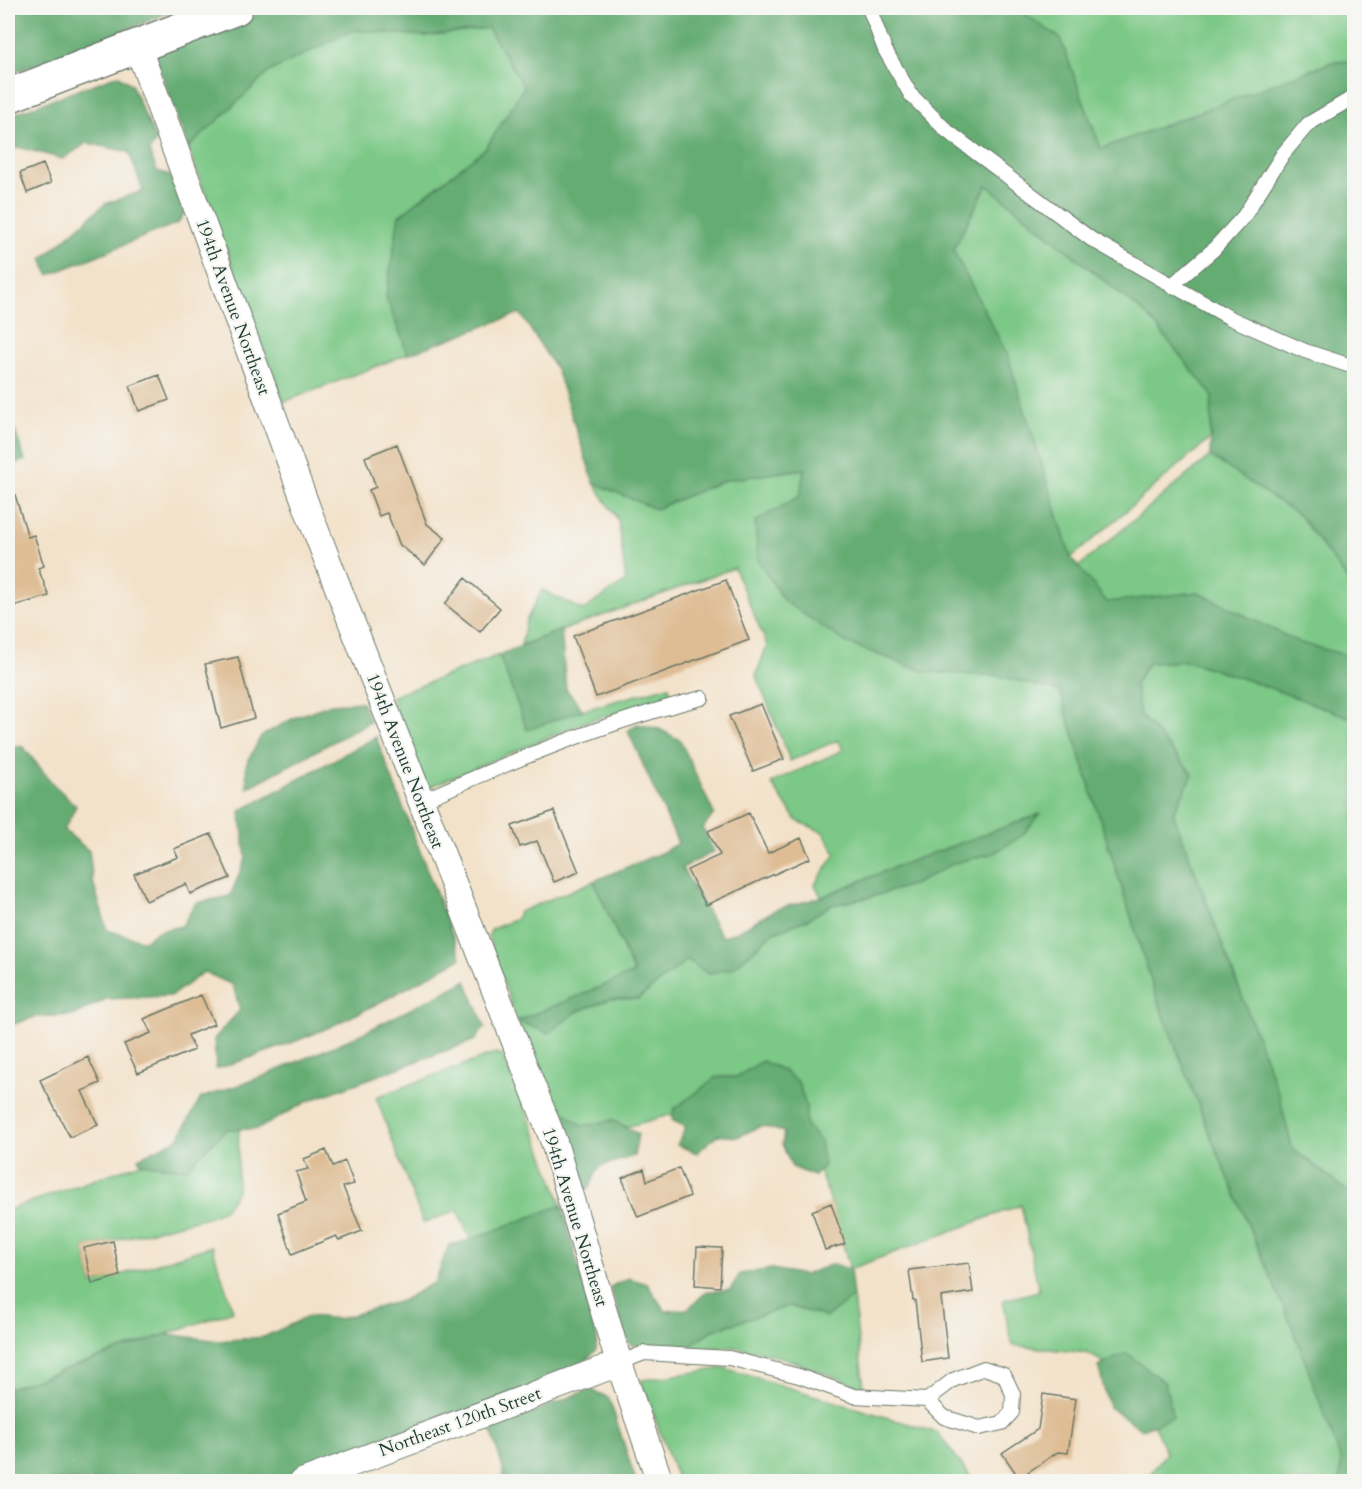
<svg xmlns="http://www.w3.org/2000/svg" width="1362" height="1489" viewBox="0 0 1362 1489" font-family="Cardo,serif">
	<style>
		.green { fill: #7cc886; stroke: #4e825d; stroke-width: 1.5 }
		.forest { fill: #65ac73; stroke: #427454; stroke-width: 1.5 }
		.building { fill: #debd95 }
		.lines { fill: none; stroke-linecap: round; stroke-linejoin: round }
		.service-casing { stroke: #697768; stroke-width: 16 }
		.minor-casing { stroke: #697768; stroke-width: 28 }
		.tertiary-casing { stroke: #697768; stroke-width: 36 }
		.service { stroke: #fff; stroke-width: 14 }
		.minor { stroke: #fff; stroke-width: 26 }
		.tertiary { stroke: #fff; stroke-width: 33 }
		.labels { text-anchor: middle; dominant-baseline: central; stroke-width: 4.5; stroke-linejoin: round; paint-order: stroke }
		.street-label { font-size: 18px; fill: #1f3d34; stroke: #f6f6f2 }
	</style>
	<rect width="100%" height="100%" fill="#f6f6f2"/>
	<filter id="ink" filterUnits="userSpaceOnUse"><feTurbulence type="fractalNoise" baseFrequency=".0167" numOctaves="2"/><feDisplacementMap in="SourceGraphic" scale="12" xChannelSelector="R" yChannelSelector="G"/><feConvolveMatrix kernelMatrix="1 2 1 2 8 2 1 2 1" color-interpolation-filters="sRGB"/></filter>
	<filter id="wash" filterUnits="userSpaceOnUse"><feTurbulence type="fractalNoise" baseFrequency=".008" numOctaves="4" result="noise"/><feDisplacementMap in="SourceGraphic" scale="24" xChannelSelector="R" yChannelSelector="G"/><feGaussianBlur stdDeviation="1.35" result="paint"/><feColorMatrix in="noise" values="0 0 0 0 0 0 0 0 0 0 0 0 0 0 0 0 0 1.4 0 .05"/><feComposite in="paint" operator="in"/></filter>
	<g filter="url(#wash)">
		<rect width="100%" height="100%" fill="#f3e2ca"/>
		<path class="green" d="M 1016,8 L 1354,8 L 1354,61 L 1332,62 L 1101,149 L 1060,38 Z
			M 488,28 L 525,87 L 486,148 L 399,216 L 386,297 L 408,354 L 284,402 L 188,148 L 270,71 L 353,30 L 425,36 Z
			M 987,185 L 1150,318 L 1212,395 L 1210,439 L 1071,558 L 1007,354 L 953,250 Z
			M 1210,456 L 1300,516 L 1354,588 L 1354,657 L 1300,643 L 1198,592 L 1107,603 L 1078,567 Z
			M 805,469 L 800,496 L 1060,692 L 1155,993 L 1210,1135 L 1296,1336 L 1341,1460 L 1340,1481 L 1145,1481 L 1166,1453 L 1134,1379 L 1087,1353 L 1012,1345 L 1003,1300 L 1039,1291 L 1021,1205 L 850,1269 L 831,1203 L 819,1169 L 820,1141 L 806,1125 L 806,1106 L 798,1082 L 782,1070 L 762,1061 L 737,1077 L 717,1077 L 675,1109 L 673,1114 L 627,1127 L 613,1120 L 583,1126 L 563,1111 L 556,1113 L 517,1021 L 488,936 L 492,929 L 516,919 L 519,912 L 594,881 L 634,974 L 518,1021 L 548,1033 L 578,1011 L 610,999 L 638,999 L 687,960 L 733,968 L 774,932 L 808,919 L 831,905 L 870,897 L 915,884 L 954,863 L 994,853 L 1039,815 L 895,867 L 821,897 L 815,884 L 836,854 L 823,832 L 797,821 L 771,783 L 843,750 L 838,740 L 790,761 L 756,675 L 767,645 L 734,568 L 521,645 L 526,621 L 542,590 L 583,610 L 626,581 L 618,520 L 594,483 L 656,509 L 725,480 Z
			M 499,655 L 528,729 L 583,710 L 669,686 L 672,697 L 588,721 L 427,788 L 391,697 Z
			M 1187,661 L 1254,682 L 1354,719 L 1354,1196 L 1292,1148 L 1279,1095 L 1173,813 L 1193,774 L 1140,715 L 1135,684 L 1148,663 Z
			M 496,1053 L 502,1055 L 537,1137 L 562,1205 L 470,1240 L 458,1210 L 423,1223 L 376,1097 Z
			M 227,1129 L 239,1130 L 237,1191 L 224,1210 L 208,1217 L 84,1248 L 92,1284 L 212,1246 L 233,1311 L 8,1389 L 8,1210 L 141,1163 L 185,1169 Z
			M 853,1297 L 864,1388 L 784,1358 L 736,1347 L 685,1349 L 713,1330 L 789,1306 L 826,1317 Z
			M 724,1368 L 938,1433 L 974,1481 L 678,1481 L 641,1380 Z"/>
		<path class="forest" d="M 8,8 L 182,8 L 8,75 Z
			M 275,8 L 1016,8 L 1060,38 L 1101,149 L 1332,62 L 1354,61 L 1354,588 L 1300,516 L 1210,456 L 1212,395 L 1150,318 L 987,185 L 953,250 L 1007,354 L 1071,558 L 1107,602 L 1198,592 L 1300,643 L 1354,657 L 1354,719 L 1254,682 L 1187,661 L 1148,663 L 1135,684 L 1140,715 L 1193,774 L 1173,813 L 1279,1095 L 1292,1148 L 1354,1196 L 1354,1481 L 1340,1481 L 1341,1460 L 1296,1336 L 1210,1135 L 1155,993 L 1060,692 L 1000,676 L 925,672 L 847,643 L 784,601 L 758,560 L 755,522 L 800,496 L 804,469 L 725,480 L 655,509 L 594,483 L 556,369 L 520,313 L 408,354 L 386,297 L 399,216 L 486,148 L 524,87 L 488,28 L 425,36 L 353,30 L 270,71 L 188,148 L 154,53 Z
			M 118,75 L 131,84 L 156,141 L 149,151 L 157,171 L 170,175 L 185,212 L 178,223 L 49,275 L 42,259 L 105,204 L 143,191 L 129,152 L 87,143 L 63,159 L 18,147 L 8,155 L 8,116 Z
			M 8,411 L 25,460 L 8,466 Z
			M 561,630 L 566,689 L 583,710 L 527,730 L 499,655 Z
			M 362,702 L 370,722 L 247,788 L 246,765 L 261,736 L 296,717 L 331,704 Z
			M 637,724 L 659,729 L 680,740 L 714,814 L 703,828 L 714,852 L 682,868 L 722,937 L 736,932 L 777,909 L 822,897 L 895,867 L 1040,814 L 1022,836 L 994,853 L 954,863 L 915,884 L 870,897 L 831,905 L 808,919 L 774,932 L 733,968 L 708,974 L 687,960 L 638,999 L 610,999 L 578,1011 L 548,1033 L 517,1021 L 634,973 L 594,881 L 663,852 L 678,843 L 628,731 Z
			M 376,737 L 461,958 C 420,981 379,1004 336,1024 C 297,1042 257,1056 216,1069 L 214,1039 L 240,1010 L 233,985 L 204,972 L 171,996 L 106,999 L 74,1015 L 35,1017 L 8,1026 L 8,745 L 23,747 L 54,785 L 76,806 L 64,830 L 89,851 L 93,882 L 107,930 L 144,941 L 158,931 L 182,926 L 196,903 L 230,896 L 246,858 L 240,811 Z
			M 466,981 L 485,1027 L 475,1040 L 308,1101 L 258,1129 L 227,1129 L 185,1169 L 141,1163 L 138,1158 L 178,1139 L 201,1098 L 264,1076 L 355,1037 Z
			M 762,1061 L 782,1070 L 798,1082 L 806,1106 L 806,1125 L 820,1141 L 824,1165 L 814,1176 L 792,1167 L 782,1144 L 784,1132 L 761,1126 L 737,1137 L 717,1135 L 697,1153 L 677,1145 L 686,1127 L 672,1120 L 674,1109 L 717,1077 L 737,1077 Z
			M 563,1111 L 583,1126 L 613,1120 L 638,1134 L 634,1156 L 599,1167 L 589,1188 L 579,1193 L 556,1113 Z
			M 562,1205 L 597,1337 L 596,1350 L 577,1370 L 282,1481 L 8,1481 L 8,1389 L 167,1334 L 219,1341 L 264,1337 L 309,1316 L 338,1319 L 401,1301 L 435,1282 L 449,1245 L 470,1240 Z
			M 833,1264 L 850,1269 L 853,1297 L 826,1317 L 789,1306 L 713,1330 L 685,1349 L 633,1345 L 628,1343 L 610,1287 L 629,1278 L 647,1284 L 665,1311 L 688,1309 L 707,1291 L 730,1290 L 740,1274 L 772,1269 L 804,1275 Z
			M 1127,1353 L 1165,1383 L 1173,1417 L 1142,1429 L 1109,1407 L 1098,1366 Z
			M 590,1389 L 609,1398 L 636,1481 L 503,1481 L 503,1469 L 491,1429 Z"/>
		<g id="blocks">
			<path class="building" d="M 43,164 L 51,183 L 27,193 L 20,173 Z
				M 159,375 L 169,400 L 139,411 L 130,386 Z
				M 397,444 L 427,524 L 445,538 L 425,565 L 400,545 L 387,513 L 379,516 L 369,490 L 376,487 L 365,457 Z
				M 12,485 L 28,537 L 34,535 L 44,566 L 38,568 L 49,596 L 14,606 L 8,585 L 8,486 Z
				M 465,578 L 500,608 L 480,632 L 445,604 Z
				M 726,580 L 749,640 L 596,697 L 573,636 Z
				M 238,657 L 254,718 L 221,728 L 205,664 Z
				M 761,704 L 784,759 L 753,771 L 729,716 Z
				M 554,811 L 579,872 L 554,882 L 537,841 L 520,847 L 512,826 Z
				M 749,813 L 768,853 L 801,838 L 810,858 L 706,905 L 687,870 L 720,855 L 708,831 Z
				M 211,834 L 230,878 L 190,894 L 186,884 L 146,901 L 134,874 L 178,857 L 174,849 Z
				M 201,995 L 214,1024 L 188,1035 L 194,1050 L 138,1073 L 124,1044 L 151,1033 L 144,1019 Z
				M 88,1057 L 100,1083 L 82,1091 L 98,1125 L 70,1137 L 40,1080 Z
				M 326,1150 L 333,1166 L 345,1161 L 354,1184 L 343,1187 L 362,1231 L 339,1240 L 336,1236 L 292,1254 L 278,1213 L 306,1202 L 296,1172 L 308,1169 L 304,1159 Z
				M 679,1168 L 690,1196 L 638,1217 L 622,1178 L 644,1169 L 647,1181 Z
				M 831,1203 L 845,1244 L 825,1250 L 812,1211 Z
				M 113,1241 L 120,1276 L 92,1284 L 84,1248 Z
				M 697,1247 L 722,1248 L 720,1287 L 695,1285 Z
				M 969,1263 L 973,1292 L 941,1297 L 948,1358 L 922,1362 L 915,1300 L 913,1300 L 909,1270 Z
				M 1043,1394 L 1076,1399 L 1068,1453 L 1058,1452 L 1019,1478 L 1002,1453 L 1038,1429 Z"/>
		</g>
	</g>
	<g filter="url(#ink)">
		<use href="#blocks" fill-opacity="0" stroke="#697768" stroke-width="1.5"/>
		<g class="lines">
			<g class="service-casing">
				<path id="service" d="M 869,8 L 885,50 L 911,95 L 947,131 L 1091,239 L 1230,318 L 1305,351 L 1354,367
					M 1171,286 L 1213,250 L 1244,216 L 1283,154 L 1308,124 L 1354,97
					M 421,801 C 512,761 605,722 702,698
					M 619,1363 L 644,1353 L 729,1358 L 799,1376 L 854,1396 L 927,1400 L 953,1380 L 984,1368 L 1004,1375 L 1013,1394 L 1012,1412 L 1002,1423 L 979,1428 L 944,1417 L 927,1400"/>
			</g>
			<g class="minor-casing">
				<path id="minor" d="M 137,45 L 309,513 L 554,1142 L 619,1363 L 660,1482
					M 302,1482 L 619,1363"/>
			</g>
			<g class="tertiary-casing">
				<path id="tertiary" d="M 8,96 L 236,8"/>
			</g>
			<use href="#service" class="service"/>
			<use href="#minor" class="minor"/>
			<use href="#tertiary" class="tertiary"/>
		</g>
	</g>
	<g class="labels">
		<g class="street-label">
			<text transform="translate(233 307) rotate(70)">194th Avenue Northeast</text>
			<text transform="translate(405 761) rotate(69)">194th Avenue Northeast</text>
			<text transform="translate(575 1217) rotate(73)">194th Avenue Northeast</text>
			<text transform="translate(460 1422) rotate(-20)">Northeast 120th Street</text>
		</g>
	</g>
	<rect width="1362" height="1489" fill="none" stroke="#f6f6f2" stroke-width="30"/>
</svg>
